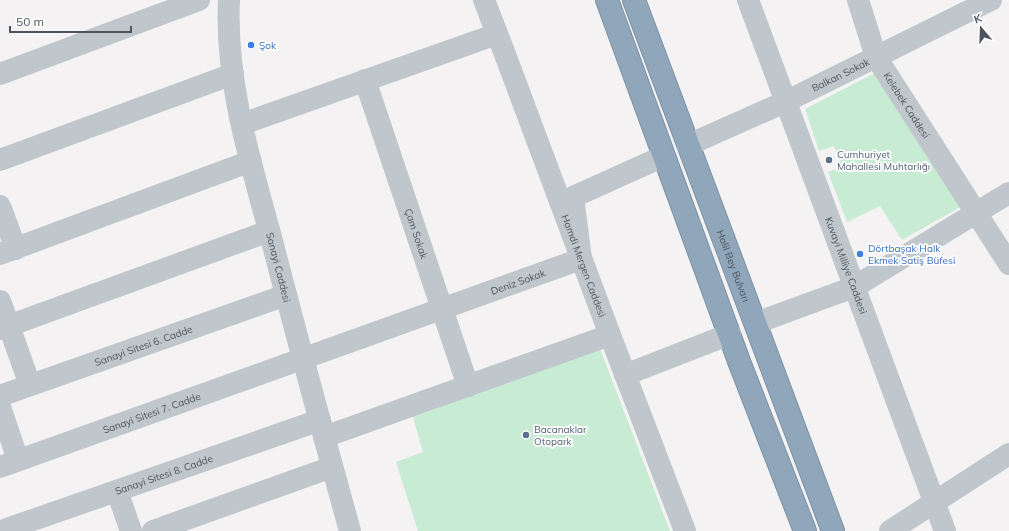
<svg xmlns="http://www.w3.org/2000/svg" width="1009" height="531" viewBox="0 0 1009 531" font-family="Mulish,sans-serif">
	<style>
		.green { fill: #c7ebd3 }
		.lines { fill: none; stroke-linecap: round; stroke-linejoin: round }
		.highway-casing { stroke: #7b91a5; stroke-width: 24 }
		.minor { stroke: #bfc6cc; stroke-width: 22 }
		.highway { stroke: #90a6ba; stroke-width: 22 }
		.shop-dot { fill: #3f7fe0; stroke: #fff; stroke-width: 1.5 }
		.service-dot { fill: #5c6f8a; stroke: #fff; stroke-width: 1.5 }
		.labels { text-anchor: middle; dominant-baseline: central; stroke-width: 3.5; stroke-linejoin: round; paint-order: stroke }
		.shop-label { font-size: 10px; fill: #366cbe; stroke: #fff; text-anchor: start }
		.street-label { font-size: 10px; fill: #4c555d; stroke: #fff }
		.service-label { font-size: 10px; fill: #4e5e75; stroke: #fff; text-anchor: start }
	</style>
	<rect width="100%" height="100%" fill="#f4f2f2"/>
	<path class="green" d="M 875,73 L 962,206 L 902,240 L 880,206 L 847,222 L 828,172 L 842,167 L 834,146 L 819,151 L 805,109 Z
		M 600,349 L 670,531 L 418,531 L 396,462 L 423,452 L 413,417 Z"/>
	<g class="lines">
		<g class="highway-casing">
			<g id="highway">
				<path d="M 607,0 L 740,364 L 805,531"/>
				<path id="s10" d="M 634,0 L 833,531"/>
			</g>
		</g>
		<g class="minor">
			<path id="s1" d="M 229,0 C 225,81 250,160 271,237 C 296,335 323,433 350,531"/>
			<path id="s2" d="M 484,0 L 503,49 L 610,335 L 685,531"/>
			<path id="s3" d="M 748,0 L 945,531"/>
			<path id="s4" d="M 858,0 L 876,57 L 1009,264"/>
			<path d="M 0,74 L 199,0"/>
			<path id="s5" d="M 365,80 L 468,386"/>
			<path d="M 242,124 L 497,34"/>
			<path id="s6" d="M 688,145 L 785,102 L 991,0"/>
			<path d="M 0,160 L 233,74"/>
			<path d="M 0,206 L 16,249"/>
			<path d="M 0,254 L 251,161"/>
			<path d="M 0,301 L 30,385"/>
			<path d="M 756,323 L 854,287 L 1009,193"/>
			<path d="M 0,329 L 269,231"/>
			<path d="M 625,375 L 730,334"/>
			<path id="s7" d="M 0,396 L 286,295"/>
			<path d="M 0,407 L 18,460"/>
			<path d="M 324,437 L 610,335"/>
			<path id="s8" d="M 0,467 L 581,259 L 573,197 L 664,156"/>
			<path d="M 117,491 L 131,531"/>
			<path id="s9" d="M 7,529 L 320,420"/>
			<path d="M 153,531 L 332,467"/>
			<path d="M 890,531 L 1009,454"/>
		</g>
		<use href="#highway" class="highway"/>
	</g>
	<g class="shop-dot">
		<circle cx="251" cy="45" r="4"/>
		<circle cx="860" cy="254" r="4"/>
	</g>
	<g class="service-dot">
		<circle cx="829" cy="160" r="4"/>
		<circle cx="526" cy="435" r="4"/>
	</g>
	<g class="labels">
		<g class="shop-label">
			<text x="259" y="45">Şok</text>
			<text x="868" y="248">Dörtbaşak Halk<tspan x="868" dy="12">Ekmek Satiş Büfesi</tspan></text>
		</g>
		<g class="street-label">
			<text stroke="none"><textPath href="#s6" startOffset="168">Balkan Sokak</textPath></text>
			<text stroke="none"><textPath href="#s4" startOffset="117">Kelebek Caddesi</textPath></text>
			<text stroke="none"><textPath href="#s5" startOffset="162">Çam Sokak</textPath></text>
			<text stroke="none"><textPath href="#s10" startOffset="284">Halil Bey Bulvarı</textPath></text>
			<text stroke="none"><textPath href="#s2" startOffset="284">Hamdi Mergen Caddesi</textPath></text>
			<text stroke="none"><textPath href="#s3" startOffset="283">Kuvayi Milliye Caddesi</textPath></text>
			<text stroke="none"><textPath href="#s1" startOffset="273">Sanayi Caddesi</textPath></text>
			<text stroke="none"><textPath href="#s8" startOffset="550">Deniz Sokak</textPath></text>
			<text stroke="none"><textPath href="#s7" startOffset="152">Sanayi Sitesi 6. Cadde</textPath></text>
			<text stroke="none"><textPath href="#s8" startOffset="161">Sanayi Sitesi 7. Cadde</textPath></text>
			<text stroke="none"><textPath href="#s9" startOffset="166">Sanayi Sitesi 8. Cadde</textPath></text>
		</g>
		<g class="service-label">
			<text x="837" y="154">Cumhuriyet<tspan x="837" dy="12">Mahallesi Muhtarlığı</tspan></text>
			<text x="534" y="429">Bacanaklar<tspan x="534" dy="12">Otopark</tspan></text>
		</g>
	</g>
	<g transform="translate(981 28) rotate(341)" stroke="#ffffff" stroke-width="3" paint-order="stroke">
	<path d="M0-3L7 15L0 10L-7 15Z" fill="#4c555d"/>
	<text y="-6" font-size="11" font-weight="bold" text-anchor="middle" fill="#4c555d">K</text>
	</g>
	<path d="M10 26v6h121v-6" fill="none" stroke="#4c555d" stroke-width="2"/>
	<text x="16" y="26" font-size="12" fill="#4c555d" stroke="#ffffff" stroke-width="3" paint-order="stroke">50 m</text>
</svg>
